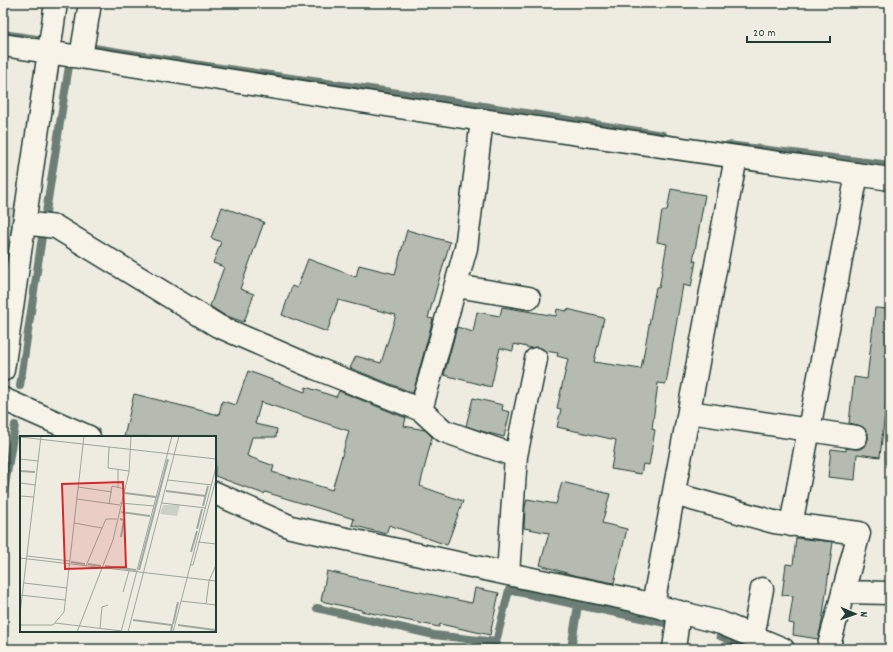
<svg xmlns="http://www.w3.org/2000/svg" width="893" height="652" viewBox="0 0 893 652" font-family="Dekko,sans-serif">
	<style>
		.green { fill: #cccfc4; stroke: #76867c }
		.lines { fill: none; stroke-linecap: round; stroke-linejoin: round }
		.stream { stroke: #6c7e74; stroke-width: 8 }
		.building { fill: #b5bbb0; stroke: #1f3d34; fill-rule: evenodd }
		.minor-casing { stroke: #1f3d34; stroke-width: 25 }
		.minor { stroke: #f7f3e8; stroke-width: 22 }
		.inset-river { fill: none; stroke: #9fa99f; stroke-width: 2 }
		.inset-road { fill: none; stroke: #9ba69c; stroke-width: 1 }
		.view { fill: #d62828; fill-opacity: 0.15; stroke: #d62828; stroke-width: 2 }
		.inset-edge { fill: none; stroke: #1f3d34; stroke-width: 2 }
	</style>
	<rect width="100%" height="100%" fill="#eeece1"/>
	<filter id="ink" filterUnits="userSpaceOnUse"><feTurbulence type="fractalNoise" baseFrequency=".025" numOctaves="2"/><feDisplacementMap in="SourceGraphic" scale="8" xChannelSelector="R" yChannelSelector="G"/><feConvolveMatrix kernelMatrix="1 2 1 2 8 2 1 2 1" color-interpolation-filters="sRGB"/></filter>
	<g filter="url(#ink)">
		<path class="green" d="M 3,207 L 14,209 L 6,266 L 3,265 Z"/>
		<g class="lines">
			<path class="stream" d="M 3,34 L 37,39
				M 94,48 L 207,66 L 427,97 L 663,135
				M 728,145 L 890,165
				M 46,212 L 69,66
				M 20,386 L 42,237
				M 3,498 L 15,425
				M 578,605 L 665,623
				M 317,608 L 434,635 L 496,642 L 509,590 L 578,605 L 571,649
				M 720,636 L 750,649"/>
		</g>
		<path class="building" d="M 671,189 L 705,195 L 693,261 L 696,261 L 691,287 L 683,285 L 666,384 L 658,383 L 652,429 L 655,430 L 649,465 L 643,464 L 641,474 L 611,469 L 616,440 L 557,427 L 561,409 L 557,408 L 568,359 L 557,356 L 558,353 L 545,351 L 538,347 L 531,348 L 514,344 L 513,351 L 500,348 L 491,387 L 444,375 L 457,327 L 473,332 L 477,312 L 500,316 L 502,307 L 556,316 L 557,309 L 567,311 L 567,309 L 604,318 L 594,362 L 641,369 L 656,287 L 659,288 L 667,244 L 657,242 L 662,211 L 667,211 Z
			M 222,207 L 264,222 L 240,289 L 254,294 L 244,322 L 224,315 L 210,306 L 224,267 L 213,263 L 221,242 L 211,238 Z
			M 407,230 L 450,242 L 428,318 L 433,319 L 413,393 L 350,368 L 356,356 L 381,363 L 396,315 L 338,300 L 327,332 L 282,315 L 292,286 L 297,288 L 308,259 L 356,277 L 359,265 L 395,274 Z
			M 875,308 L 890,309 L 890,368 L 880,457 L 857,454 L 855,480 L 828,477 L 831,449 L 846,451 L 846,448 L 854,449 L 860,449 L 866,445 L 868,439 L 868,433 L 864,428 L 858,425 L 849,423 L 854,377 L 867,379 Z
			M 248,371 L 305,392 L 306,387 L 336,397 L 339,391 L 406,418 L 404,426 L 425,430 L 432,437 L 420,486 L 463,501 L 447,545 L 389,525 L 386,534 L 352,525 L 354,519 L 265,492 L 264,494 L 215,476 L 215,437 L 124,437 L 134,394 L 219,415 L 222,401 L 236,405 ZM 261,402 L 349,431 L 332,490 L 272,472 L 274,466 L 247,456 L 252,437 L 276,437 L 277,429 L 255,424 Z
			M 473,398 L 503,405 L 502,410 L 510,412 L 504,437 L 481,431 L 466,426 Z
			M 562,482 L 610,494 L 602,523 L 627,529 L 614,583 L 573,575 L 540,565 L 549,533 L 524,528 L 525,507 L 527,499 L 556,504 Z
			M 796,538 L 833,542 L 822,622 L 818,639 L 793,635 L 794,624 L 789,623 L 793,596 L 782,595 L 786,564 L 793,565 Z
			M 327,571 L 358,578 L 358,579 L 472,603 L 475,588 L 499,593 L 490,635 L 440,624 L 439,627 L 361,611 L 361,610 L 321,601 Z"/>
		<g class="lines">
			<g class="minor-casing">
				<path id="minor" d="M 3,45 L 482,120 L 890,179
					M 81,57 L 90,3
					M 482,120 L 466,248 L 421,410 L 444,431 L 516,456 L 508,574
					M 24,223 L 56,227 L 218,326 L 315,368 L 421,410
					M 456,286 L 529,298
					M 3,370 L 56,3
					M 3,399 L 89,437
					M 689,412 L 856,437
					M 516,456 L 536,359
					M 215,493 L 291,527 L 508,574 L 633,600 L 721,623 L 783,649
					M 674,494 L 774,522 L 859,533 L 828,649
					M 791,525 L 857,174
					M 843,592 L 890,593
					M 653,605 L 736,157
					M 753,637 L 762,589
					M 674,649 L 679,612"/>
			</g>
			<use href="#minor" class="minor"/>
		</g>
	</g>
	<g transform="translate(20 436)">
		<rect width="196" height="196" fill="#eeece1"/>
		<path d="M 143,69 L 160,69 L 157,80 L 140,78 Z" fill="#cccfc4"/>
		<path class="inset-river" d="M 0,35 L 15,36M 146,55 L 186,60M 105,57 L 136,61M 183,70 L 188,50M 101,76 L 130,80M 100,83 L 104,84 L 101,101M 177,93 L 182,73M 171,116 L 177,95M 51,126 L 65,128M 68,128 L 81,130M 85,130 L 116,134M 119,134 L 148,23M 113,184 L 152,189 L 151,196M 153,188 L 158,166M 158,189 L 195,194"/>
		<path class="inset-road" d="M 0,1 L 196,23M 89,11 L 88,32 L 109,35M 0,23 L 18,25M 98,34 L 98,51M 148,44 L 192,49M 0,47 L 16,49M 58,51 L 92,56M 0,60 L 14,61M 57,63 L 100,69M 100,67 L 134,70M 142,67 L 186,72M 89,68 L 92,50 L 105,53M 54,87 L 82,92 L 86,83 L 97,83M 178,106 L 196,108M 7,120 L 50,125M 0,122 L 196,145M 170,129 L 173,129 L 196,43M 66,130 L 82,92M 4,147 L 47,152M 103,156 L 109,135M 0,159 L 45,164M 161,165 L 196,169M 186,168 L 189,145 L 196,129M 0,178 L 21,0M 35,187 L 102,195M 0,189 L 33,189 L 44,176 L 64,0M 80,192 L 82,171 L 88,169M 57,196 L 93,104 L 109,36 L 111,0M 101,196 L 152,0M 108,196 L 159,0M 153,196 L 196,31"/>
		<path class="view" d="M 103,46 L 106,131 L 45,133 L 42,48 Z"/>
		<rect width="196" height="196" class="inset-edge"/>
	</g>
	<rect width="893" height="652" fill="none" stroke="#f7f3e8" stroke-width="16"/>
	<rect x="8" y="8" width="877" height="636" fill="none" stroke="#1f3d34" stroke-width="1.5" filter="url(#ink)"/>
	<g transform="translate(855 614) rotate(92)" stroke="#f7f3e8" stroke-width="3" paint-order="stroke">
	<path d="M0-3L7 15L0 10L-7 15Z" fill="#1f3d34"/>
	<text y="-6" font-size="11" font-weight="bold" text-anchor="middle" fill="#1f3d34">N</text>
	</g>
	<path d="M747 36v6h83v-6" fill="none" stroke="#1f3d34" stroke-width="2"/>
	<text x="753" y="36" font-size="12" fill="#1f3d34" stroke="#f7f3e8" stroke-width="3" paint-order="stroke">20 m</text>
</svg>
